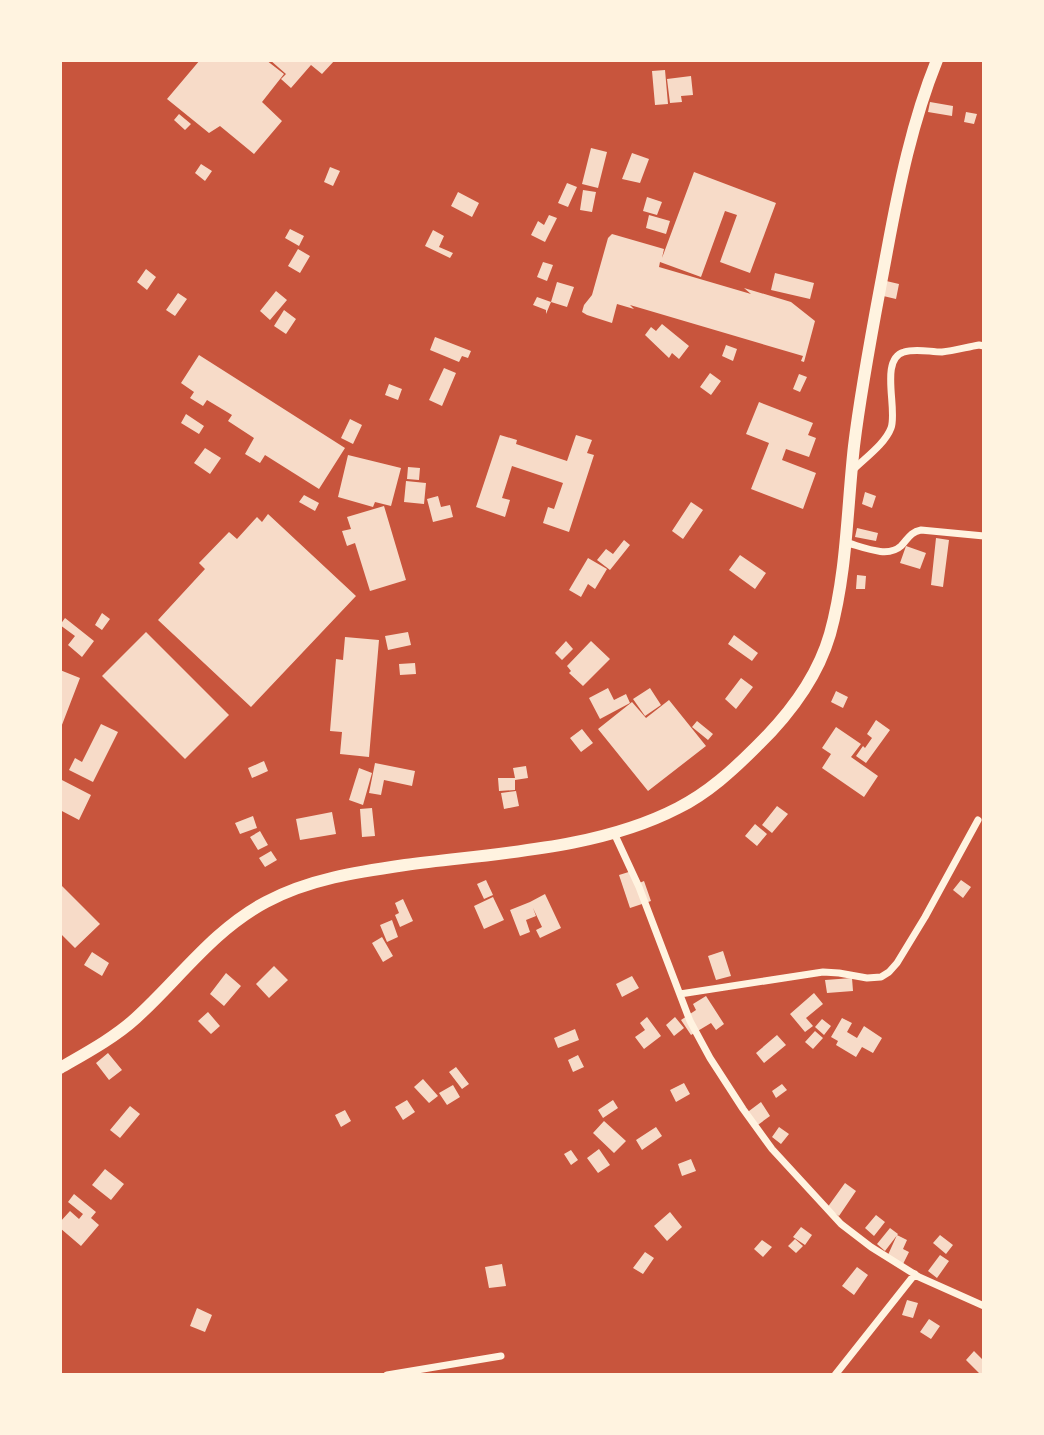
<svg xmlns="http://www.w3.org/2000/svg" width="1044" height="1435" viewBox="0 0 1044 1435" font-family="Mulish,sans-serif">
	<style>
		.building { fill: #f7dbc8 }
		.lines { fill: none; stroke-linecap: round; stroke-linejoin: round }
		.minor { stroke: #fff3e0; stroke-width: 7 }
		.trunk { stroke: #fff3e0; stroke-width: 12 }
	</style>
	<rect width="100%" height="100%" fill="#c8553d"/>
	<path class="building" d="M 200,60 L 266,60 L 284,74 L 262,102 L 282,121 L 254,154 L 220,126 L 209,133 L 167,99 Z
		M 270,60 L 335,60 L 322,74 L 311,65 L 291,88 L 281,79 L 286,74 Z
		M 665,70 L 668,104 L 655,105 L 652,71 Z
		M 691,76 L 693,95 L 681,96 L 682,102 L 670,103 L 667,79 Z
		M 930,102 L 953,106 L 952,116 L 928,112 Z
		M 966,112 L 977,114 L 974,124 L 964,122 Z
		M 179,114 L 191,124 L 185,130 L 174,120 Z
		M 591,148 L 607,152 L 598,188 L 582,184 Z
		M 632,153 L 649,159 L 640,183 L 622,179 Z
		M 201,164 L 212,171 L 205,181 L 195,173 Z
		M 330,167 L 340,171 L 333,186 L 324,182 Z
		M 694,172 L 776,203 L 750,273 L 720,262 L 737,215 L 725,211 L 701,277 L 660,262 L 659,267 L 751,294 L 744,288 L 791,302 L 815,321 L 804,362 L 801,361 L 803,356 L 630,305 L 634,309 L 617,304 L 612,323 L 587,315 L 582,312 L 584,305 L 592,295 L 608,238 L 612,234 L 664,249 L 662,258 Z
		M 567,183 L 577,187 L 568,207 L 558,203 Z
		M 583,190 L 596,192 L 592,212 L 580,210 Z
		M 458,192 L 479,203 L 472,217 L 451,206 Z
		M 647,197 L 662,202 L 657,215 L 643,211 Z
		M 549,215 L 557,218 L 545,242 L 531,235 L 538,221 L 544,225 Z
		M 649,215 L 670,221 L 666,234 L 646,228 Z
		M 290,229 L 304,236 L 299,246 L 285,238 Z
		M 433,230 L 444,236 L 439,247 L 453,253 L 450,258 L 425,246 Z
		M 298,249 L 310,256 L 300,273 L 288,266 Z
		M 543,262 L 553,265 L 547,281 L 537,277 Z
		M 146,269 L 156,277 L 147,290 L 137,282 Z
		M 775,273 L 814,283 L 810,299 L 771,290 Z
		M 882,280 L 899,284 L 896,299 L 879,295 Z
		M 557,282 L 574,287 L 567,307 L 551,302 Z
		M 276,291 L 287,300 L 270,320 L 260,311 Z
		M 178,293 L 187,299 L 175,316 L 166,310 Z
		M 537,297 L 551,302 L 546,314 L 546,310 L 533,305 Z
		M 284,310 L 296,319 L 286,334 L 274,326 Z
		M 662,324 L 689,346 L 679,359 L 672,353 L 669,358 L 645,335 L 651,327 L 656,331 Z
		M 435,337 L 471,351 L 468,358 L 462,356 L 459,362 L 430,350 Z
		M 726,345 L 737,349 L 733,361 L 722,356 Z
		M 199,355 L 345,448 L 319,489 L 265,455 L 260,463 L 245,454 L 254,438 L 228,421 L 232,415 L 207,400 L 203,406 L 190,398 L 194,392 L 181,383 Z
		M 444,368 L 456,373 L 442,406 L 429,400 Z
		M 710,373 L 721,381 L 711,395 L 700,387 Z
		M 799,374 L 807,377 L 800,392 L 793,389 Z
		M 389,384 L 402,389 L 398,400 L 385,395 Z
		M 759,402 L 813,423 L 808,435 L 816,438 L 809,457 L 786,449 L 782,460 L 816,473 L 803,509 L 751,489 L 769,443 L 746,434 Z
		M 186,414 L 204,426 L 199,434 L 181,423 Z
		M 350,419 L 362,425 L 353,444 L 341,438 Z
		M 500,435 L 517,440 L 516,444 L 567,461 L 576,435 L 592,440 L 587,453 L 594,455 L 569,532 L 543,523 L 548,507 L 554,509 L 563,483 L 512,466 L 502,498 L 510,500 L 505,517 L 476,507 Z
		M 205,448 L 221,458 L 210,474 L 194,463 Z
		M 348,455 L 401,468 L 391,506 L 375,502 L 373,507 L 338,497 Z
		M 408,467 L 420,468 L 419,480 L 407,479 Z
		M 406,481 L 426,483 L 424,504 L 404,502 Z
		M 865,492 L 876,496 L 872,508 L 862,504 Z
		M 304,495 L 319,503 L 315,511 L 299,502 Z
		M 438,496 L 441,507 L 450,505 L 453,517 L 433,522 L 427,499 Z
		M 691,502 L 703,510 L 683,539 L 672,531 Z
		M 384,506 L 406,580 L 370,591 L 355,543 L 347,546 L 342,531 L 351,529 L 347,517 Z
		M 268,514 L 356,596 L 251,707 L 158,620 L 205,569 L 199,563 L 229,532 L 237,539 L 257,517 L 262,522 Z
		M 857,528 L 878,533 L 876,541 L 855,537 Z
		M 936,538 L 949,540 L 943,587 L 931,585 Z
		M 624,540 L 630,545 L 610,570 L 597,560 L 606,549 L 613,554 Z
		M 906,546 L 926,553 L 920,569 L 900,563 Z
		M 740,555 L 766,573 L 755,589 L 729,570 Z
		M 588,558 L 607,569 L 595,589 L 588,584 L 581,597 L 569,590 Z
		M 857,575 L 866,576 L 865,589 L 856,589 Z
		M 102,613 L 110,619 L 102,630 L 95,625 Z
		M 65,618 L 94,641 L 82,657 L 68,645 L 75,636 L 60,625 Z
		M 146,632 L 229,715 L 185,759 L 102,676 Z
		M 408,632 L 411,645 L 388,650 L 385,636 Z
		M 734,635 L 758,653 L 752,661 L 728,644 Z
		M 345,637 L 379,640 L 369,757 L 340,754 L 342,732 L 330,731 L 336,659 L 343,660 Z
		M 566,641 L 573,649 L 562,660 L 555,653 Z
		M 591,641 L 610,659 L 583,686 L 569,673 L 571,671 L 567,666 Z
		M 415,663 L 416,674 L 400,675 L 399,664 Z
		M 60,670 L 80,678 L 60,730 Z
		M 741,678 L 753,687 L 736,709 L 725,699 Z
		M 608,688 L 614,700 L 626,694 L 630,703 L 600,719 L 589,698 Z
		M 650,688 L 661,705 L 645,716 L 633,699 Z
		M 836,691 L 848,697 L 843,708 L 831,702 Z
		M 669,700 L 706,746 L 648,791 L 598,729 L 632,702 L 646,718 Z
		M 876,720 L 890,730 L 866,763 L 856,756 L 863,746 L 865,748 L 872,738 L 867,734 Z
		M 697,721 L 713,734 L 708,740 L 692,727 Z
		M 101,724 L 118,732 L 93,782 L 69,770 L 75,758 L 82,762 Z
		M 836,727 L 861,744 L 851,757 L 878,776 L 864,797 L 822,768 L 831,754 L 822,748 Z
		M 582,729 L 593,743 L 581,752 L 570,738 Z
		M 264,761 L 268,771 L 252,778 L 248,768 Z
		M 375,763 L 415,771 L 412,786 L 384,780 L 381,795 L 369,793 Z
		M 526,766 L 528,778 L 515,780 L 515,790 L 499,791 L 498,778 L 515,778 L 513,768 Z
		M 359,768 L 372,773 L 363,805 L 349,800 Z
		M 60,779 L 91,795 L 79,820 L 60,810 Z
		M 516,791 L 519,806 L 504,809 L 501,793 Z
		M 777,806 L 788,814 L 772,833 L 762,825 Z
		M 372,808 L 375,836 L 362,837 L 360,809 Z
		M 332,812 L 336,834 L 300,840 L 296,819 Z
		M 253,816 L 257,828 L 240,834 L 235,823 Z
		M 755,824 L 767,834 L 757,846 L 745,836 Z
		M 260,831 L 268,845 L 258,850 L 250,837 Z
		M 271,851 L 277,860 L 265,867 L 259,858 Z
		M 632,871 L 637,884 L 644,881 L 651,901 L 630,908 L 619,875 Z
		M 486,880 L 493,895 L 484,899 L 477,884 Z
		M 961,880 L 971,887 L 963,898 L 953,890 Z
		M 60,884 L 100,924 L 75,948 L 60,933 Z
		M 545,894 L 561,928 L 540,938 L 536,930 L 542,927 L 533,908 L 536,916 L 526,920 L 530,932 L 520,936 L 510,910 L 530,902 Z
		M 493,897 L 504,920 L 484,929 L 474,906 Z
		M 403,899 L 413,921 L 400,927 L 395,915 L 399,913 L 395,903 Z
		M 392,920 L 398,937 L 387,942 L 380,925 Z
		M 382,937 L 393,956 L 383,962 L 372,943 Z
		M 723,951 L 731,976 L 716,980 L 708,956 Z
		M 92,952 L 109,963 L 102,976 L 84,965 Z
		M 274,966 L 288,980 L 269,998 L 256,984 Z
		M 226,973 L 241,986 L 224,1006 L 210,994 Z
		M 632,976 L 639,988 L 622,997 L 616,984 Z
		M 852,978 L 853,991 L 827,993 L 825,980 Z
		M 814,993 L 823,1004 L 806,1018 L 813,1026 L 805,1032 L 790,1014 Z
		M 706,996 L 724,1024 L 716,1030 L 711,1023 L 691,1035 L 681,1020 L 696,1010 L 693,1004 Z
		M 208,1012 L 220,1026 L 211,1034 L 198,1021 Z
		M 647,1017 L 661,1036 L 644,1049 L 635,1037 L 645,1030 L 640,1023 Z
		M 675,1017 L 684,1028 L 674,1036 L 666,1025 Z
		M 842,1018 L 852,1023 L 847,1032 L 857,1038 L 864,1026 L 882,1038 L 873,1053 L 862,1047 L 856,1057 L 836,1045 L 838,1041 L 831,1037 Z
		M 822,1019 L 831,1026 L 824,1035 L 815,1027 Z
		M 575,1029 L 579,1040 L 558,1048 L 554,1038 Z
		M 815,1031 L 823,1038 L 813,1049 L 805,1042 Z
		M 777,1035 L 786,1045 L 764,1063 L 756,1053 Z
		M 108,1053 L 122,1070 L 109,1080 L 96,1063 Z
		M 578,1055 L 584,1067 L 573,1072 L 568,1060 Z
		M 456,1067 L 469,1084 L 462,1089 L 449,1072 Z
		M 423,1079 L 438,1096 L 429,1103 L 414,1087 Z
		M 684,1083 L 690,1094 L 676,1102 L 670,1090 Z
		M 782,1084 L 787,1090 L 776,1098 L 772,1091 Z
		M 453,1085 L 460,1097 L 447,1105 L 439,1093 Z
		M 407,1100 L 415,1112 L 403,1120 L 395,1107 Z
		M 613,1100 L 618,1108 L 603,1118 L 598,1110 Z
		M 761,1102 L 770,1116 L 755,1127 L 745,1114 Z
		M 130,1106 L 140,1114 L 120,1138 L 110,1130 Z
		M 345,1110 L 351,1121 L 341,1127 L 335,1115 Z
		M 604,1121 L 626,1141 L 614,1153 L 593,1133 Z
		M 656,1127 L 662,1136 L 642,1150 L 636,1140 Z
		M 779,1127 L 789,1134 L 781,1144 L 772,1137 Z
		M 599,1149 L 610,1165 L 598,1173 L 587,1158 Z
		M 571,1150 L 578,1160 L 571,1165 L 564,1154 Z
		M 691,1159 L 696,1171 L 682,1176 L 678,1164 Z
		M 105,1169 L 124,1184 L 111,1200 L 92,1185 Z
		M 845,1183 L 856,1191 L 839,1216 L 827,1208 Z
		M 74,1194 L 96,1212 L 91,1218 L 99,1225 L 81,1246 L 60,1228 L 60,1222 L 70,1211 L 79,1219 L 83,1214 L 68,1202 Z
		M 670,1212 L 682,1227 L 667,1241 L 654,1226 Z
		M 876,1215 L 885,1222 L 874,1236 L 865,1228 Z
		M 801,1227 L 812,1235 L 805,1245 L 793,1237 Z
		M 890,1228 L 898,1234 L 885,1251 L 877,1244 Z
		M 897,1235 L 907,1240 L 903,1249 L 909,1252 L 903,1264 L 887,1257 Z
		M 940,1235 L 953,1245 L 946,1254 L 933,1243 Z
		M 795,1239 L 803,1246 L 796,1253 L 788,1246 Z
		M 762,1240 L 772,1247 L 763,1257 L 754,1249 Z
		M 645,1252 L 654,1258 L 643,1274 L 633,1268 Z
		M 940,1255 L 949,1261 L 937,1278 L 928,1271 Z
		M 502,1264 L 506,1286 L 489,1288 L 485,1267 Z
		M 857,1267 L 868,1275 L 854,1295 L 842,1286 Z
		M 907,1300 L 918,1303 L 913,1318 L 902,1315 Z
		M 197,1308 L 212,1315 L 205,1332 L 190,1326 Z
		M 929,1319 L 940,1326 L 931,1339 L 920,1332 Z
		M 974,1351 L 984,1361 L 984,1375 L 981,1375 L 966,1360 Z"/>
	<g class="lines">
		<path class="minor" d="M 853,470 C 865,458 885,444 891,428 C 898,410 879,359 904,352 C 916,348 930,352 942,352 C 954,351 967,347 979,345 L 984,346
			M 844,542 C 861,546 887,559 901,546 C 908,539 910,532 921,530 L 984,536
			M 614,833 L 639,887 L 690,1021 L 710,1058 L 743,1109 L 772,1149 L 841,1224 L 871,1247 L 919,1277 L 984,1306
			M 680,994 L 823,972 L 839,973 L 867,978 L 881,977 L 889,972 L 897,963 L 925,917 L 978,820
			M 387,1375 L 501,1356
			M 835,1375 L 915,1274"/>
		<path class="trunk" d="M 60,1068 C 86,1053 114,1038 136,1018 C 179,979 213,930 266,902 C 309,879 357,872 405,865 C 494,853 597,850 678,808 C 708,793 733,770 756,747 C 789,715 817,679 830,634 C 847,573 847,508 854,446 C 862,380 875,316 887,251 C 899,186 912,122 937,60"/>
	</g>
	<rect width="1044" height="1435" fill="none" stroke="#fff3e0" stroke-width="124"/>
</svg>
